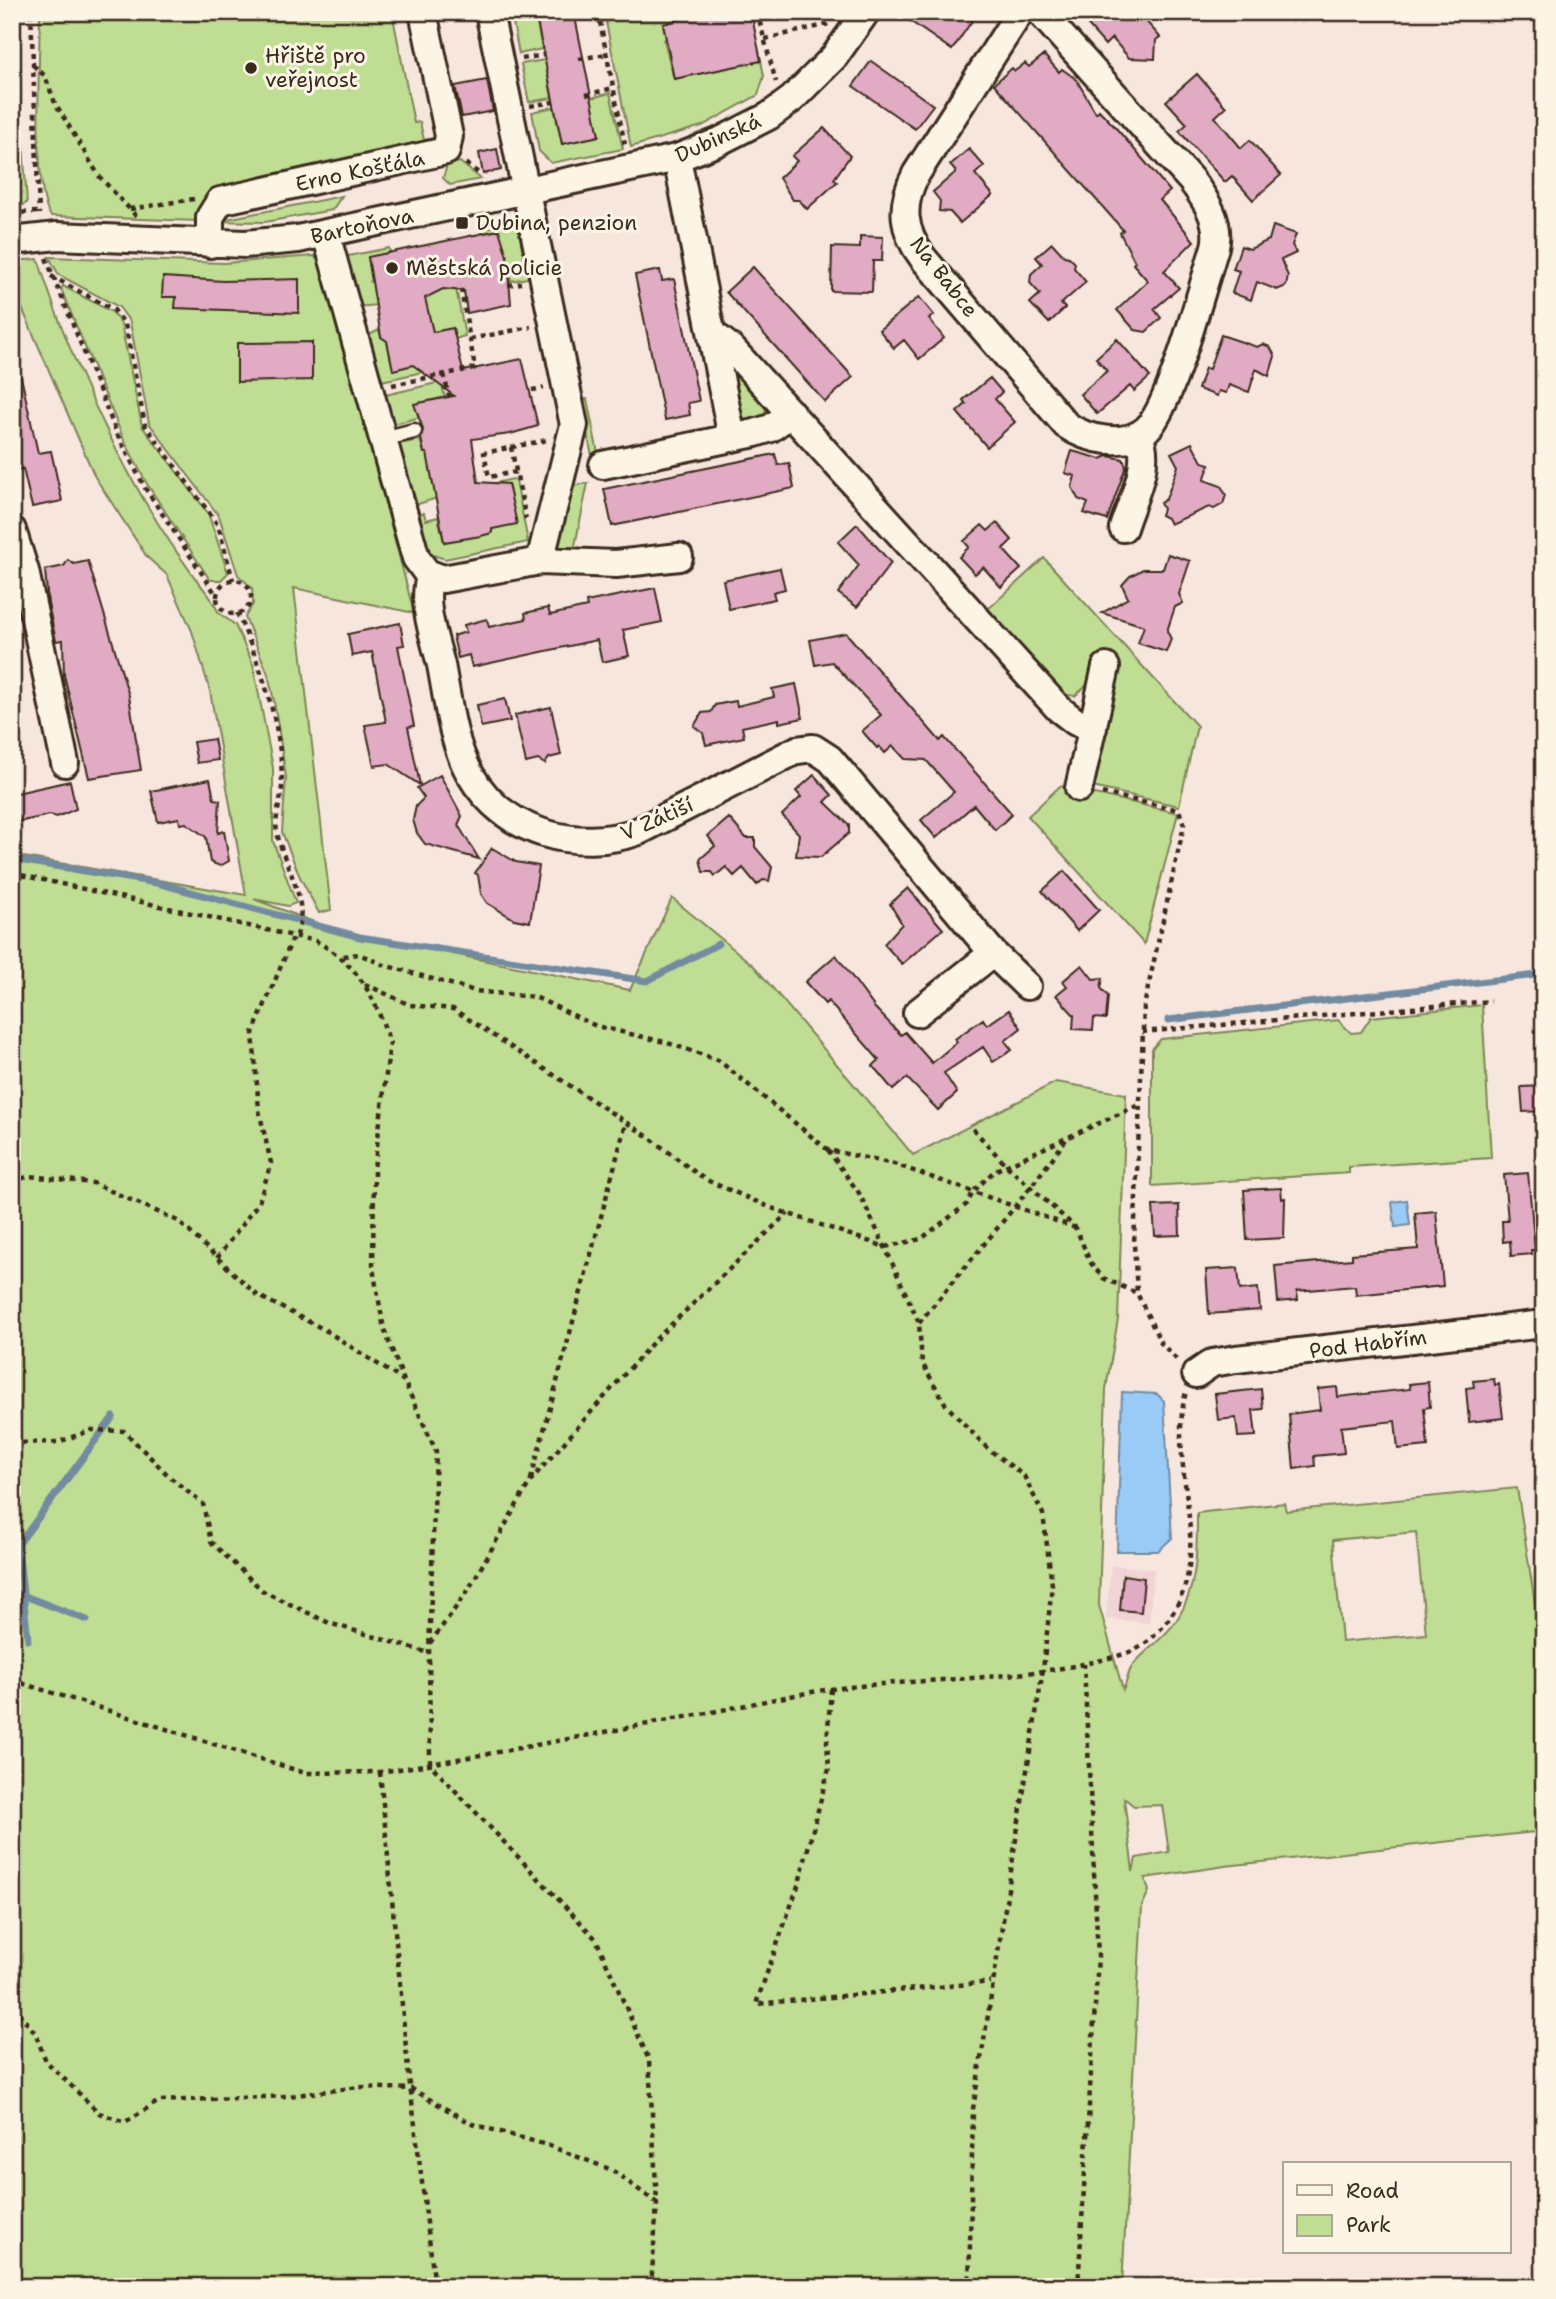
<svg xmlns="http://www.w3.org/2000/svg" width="1556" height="2299" viewBox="0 0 1556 2299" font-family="'Shantell Sans',sans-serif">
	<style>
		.built { fill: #f0d4d6 }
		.green { fill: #c0dd94; stroke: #7e8459; stroke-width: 2; fill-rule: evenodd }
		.water { fill: #99cbf6; stroke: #738ba0; stroke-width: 2 }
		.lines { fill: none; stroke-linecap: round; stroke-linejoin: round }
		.stream { stroke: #738ba0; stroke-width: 7 }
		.building { fill: #e1abc3; stroke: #3b2a1e; stroke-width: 2 }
		.lane-casing { stroke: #3b2a1e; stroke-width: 19 }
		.street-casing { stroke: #3b2a1e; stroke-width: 32 }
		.path { stroke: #3b2a1e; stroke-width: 4.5; stroke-dasharray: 5 5; stroke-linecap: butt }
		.lane { stroke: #fcf5e5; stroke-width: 14 }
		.street { stroke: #fcf5e5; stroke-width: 26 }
		.poi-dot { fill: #3b2a1e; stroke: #fcf5e5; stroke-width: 2.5 }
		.labels { text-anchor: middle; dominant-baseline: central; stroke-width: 6; stroke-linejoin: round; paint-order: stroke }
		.poi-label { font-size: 21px; fill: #3b2a1e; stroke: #fcf5e5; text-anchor: start }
		.street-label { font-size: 21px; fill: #3b2a1e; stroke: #fcf5e5 }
	</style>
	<rect width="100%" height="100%" fill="#f7e6de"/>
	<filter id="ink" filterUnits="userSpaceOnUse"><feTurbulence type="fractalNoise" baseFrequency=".0143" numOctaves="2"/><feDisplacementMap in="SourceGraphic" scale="14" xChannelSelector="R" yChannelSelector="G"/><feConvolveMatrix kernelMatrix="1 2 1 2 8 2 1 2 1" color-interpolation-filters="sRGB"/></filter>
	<g filter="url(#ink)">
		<path class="built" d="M 1111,1565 L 1154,1569 L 1149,1623 L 1106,1619 Z"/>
		<path class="green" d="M 12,12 L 18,12 L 19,86 L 27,203 L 15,209 Z
			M 40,12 L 392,12 L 414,123 L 420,122 L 424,140 L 437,137 L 437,141 L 200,221 L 51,216 C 32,195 40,47 40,12 Z
			M 511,12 L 535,12 L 542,49 L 519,54 Z
			M 604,12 L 686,12 L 688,19 L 664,40 L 674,79 L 761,61 L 764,76 L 758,95 L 702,126 L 631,147 Z
			M 545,60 L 552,98 L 529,102 L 521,64 Z
			M 610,93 L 623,149 L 551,163 L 539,151 L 532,112 L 554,107 L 562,144 L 599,136 L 591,98 Z
			M 460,162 L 481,179 L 450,185 L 443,178 L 447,165 Z
			M 342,196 L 332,210 L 265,222 L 213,221 L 223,205 L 227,219 Z
			M 521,221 L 533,277 L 511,281 L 499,230 L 482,233 L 481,229 Z
			M 389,248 L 390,253 L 368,258 L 376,280 L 371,282 L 374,283 L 377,305 L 358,307 L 343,257 Z
			M 314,256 L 323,266 L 414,613 L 294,588 L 331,910 L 319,913 L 300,877 L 282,832 L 286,777 L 274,701 L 268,674 L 245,617 L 253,604 L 252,588 L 238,575 L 219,516 L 149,423 L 130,322 L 119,307 L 59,275 L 49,257 L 224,263 Z
			M 38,259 C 73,370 136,506 210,597 L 219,613 L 235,625 L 253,664 L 273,768 L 273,841 L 296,903 L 288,906 L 254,899 L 335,930 L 630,990 L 672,898 L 754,966 L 913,1155 L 1056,1082 L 1126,1094 L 1118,1319 L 1106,1389 L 1099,1605 L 1123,1690 C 1127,1683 1128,1671 1133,1665 C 1147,1648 1166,1638 1178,1618 C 1198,1586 1197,1549 1197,1513 L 1284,1503 L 1286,1511 L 1517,1488 L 1544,1661 L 1544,1831 L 1225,1866 L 1145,1878 L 1149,1891 L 1142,1906 L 1122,2287 L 12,2287 L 12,855 L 246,895 L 210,691 L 192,631 L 167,575 L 147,557 L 95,477 L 12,285 L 12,261 ZM 1416,1532 L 1426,1634 L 1342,1642 L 1333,1540 ZM 1124,1798 L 1134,1806 L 1162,1805 L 1169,1852 L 1136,1858 L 1133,1872 Z
			M 455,283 L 465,336 L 455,339 L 426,334 L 421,296 Z
			M 63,286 L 112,312 L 121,324 L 142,426 L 208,513 L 228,573 L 221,580 L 210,580 L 147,484 L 124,440 L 61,289 Z
			M 379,330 L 381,337 L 387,341 L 392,365 L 397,369 L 413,365 L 420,370 L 455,365 L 377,382 L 365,337 Z
			M 724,356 L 767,405 L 763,420 L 740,423 Z
			M 441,382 L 445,397 L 415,404 L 421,417 L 389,425 L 381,396 Z
			M 587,399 L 602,473 L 596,474 L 580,401 Z
			M 420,440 L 424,453 L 428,453 L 437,498 L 412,506 L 398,444 Z
			M 513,479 L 516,481 L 528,542 L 445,559 L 427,553 L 415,515 L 424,513 L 426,520 L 438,517 L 444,542 L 467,534 L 469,539 L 469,536 L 492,533 L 492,529 L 516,523 L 508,484 L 496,486 L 495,483 Z
			M 588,483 L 574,550 L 552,546 L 568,487 Z
			M 1044,558 L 1197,726 L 1179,806 L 1092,787 L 1120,665 L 1093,659 L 1087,685 L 1075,696 L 1062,694 L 986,611 Z
			M 1060,786 L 1178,813 L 1144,944 L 1028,816 Z
			M 1482,1005 L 1491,1158 L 1349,1167 L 1349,1173 L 1152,1186 L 1152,1049 L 1161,1039 L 1338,1020 L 1351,1033 L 1361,1032 L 1371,1017 Z"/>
		<path class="water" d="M 1407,1200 L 1410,1225 L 1395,1227 L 1392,1202 Z
			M 1122,1392 L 1157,1394 L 1164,1401 L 1172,1538 L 1158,1551 L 1117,1551 Z"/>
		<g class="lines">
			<path class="stream" d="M 12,859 L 157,883 L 360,937 L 647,981 L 718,944
				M 1168,1020 L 1544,974
				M 12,1491 L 28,1640
				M 18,1545 L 113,1417
				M 12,1591 L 87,1620"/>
		</g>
		<path class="building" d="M 535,12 L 574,12 L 599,136 L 562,144 Z
			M 709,12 L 751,12 L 761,61 L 674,79 L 663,24 Z
			M 897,12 L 978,12 L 952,50 Z
			M 1076,12 L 1138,12 L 1160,37 L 1156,40 L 1155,59 L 1129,58 L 1112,38 L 1105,45 Z
			M 1044,55 L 1059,72 L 1062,69 L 1076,79 L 1096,113 L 1099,110 L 1116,128 L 1170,191 L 1160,200 L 1194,241 L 1164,271 L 1179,288 L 1154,309 L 1161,318 L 1146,332 L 1135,330 L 1117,310 L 1148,281 L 1133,264 L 1135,262 L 1120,233 L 1123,230 L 994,84 L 1012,68 L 1015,71 L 1025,63 L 1029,67 Z
			M 871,61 L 933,105 L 915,129 L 853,86 Z
			M 1197,74 L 1226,107 L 1215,117 L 1241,148 L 1250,140 L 1281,175 L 1253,200 L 1232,176 L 1225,182 L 1179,131 L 1187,124 L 1166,101 Z
			M 487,80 L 493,111 L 462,117 L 455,86 Z
			M 824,128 L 850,156 L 834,179 L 837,182 L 807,209 L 799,200 L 793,200 L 779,178 L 797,161 L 792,156 Z
			M 497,149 L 501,170 L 483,174 L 479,153 Z
			M 969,149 L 984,166 L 975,174 L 993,195 L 960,223 L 950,212 L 939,211 L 940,201 L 933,192 L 956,172 L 950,165 Z
			M 1273,226 L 1296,234 L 1292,245 L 1296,253 L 1281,260 L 1288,276 L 1286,286 L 1277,290 L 1257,282 L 1251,300 L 1232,293 L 1239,271 L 1233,269 L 1241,246 L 1250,249 L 1269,240 Z
			M 499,230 L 507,256 L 511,304 L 467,313 L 464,291 L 443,289 L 425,298 L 433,332 L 453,328 L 463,371 L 522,359 L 538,426 L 510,434 L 472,439 L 478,482 L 508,484 L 517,524 L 492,529 L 492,533 L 481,536 L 444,542 L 427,453 L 424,453 L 421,438 L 423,429 L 414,404 L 454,396 L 413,365 L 393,370 L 387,341 L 381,337 L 368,257 Z
			M 860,236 L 883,237 L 882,261 L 873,261 L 872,292 L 831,291 L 832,247 L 860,248 Z
			M 1052,243 L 1064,256 L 1069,257 L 1075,263 L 1074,268 L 1086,282 L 1061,304 L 1065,308 L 1049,323 L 1030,303 L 1040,294 L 1030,283 L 1031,274 L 1042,264 L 1036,257 Z
			M 753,267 L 853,377 L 825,402 L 726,292 Z
			M 660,270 L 662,281 L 674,279 L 699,401 L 688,403 L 690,415 L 665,420 L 635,275 Z
			M 163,277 L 223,281 L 299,279 L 299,313 L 175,308 L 176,297 L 162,297 Z
			M 919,297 L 934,315 L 929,319 L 944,338 L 919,359 L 904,340 L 894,348 L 879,330 Z
			M 1221,335 L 1257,347 L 1263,344 L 1270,347 L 1275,356 L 1269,376 L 1256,369 L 1249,392 L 1229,385 L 1226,393 L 1219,391 L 1217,396 L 1198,389 L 1205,368 L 1209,369 Z
			M 1117,339 L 1150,377 L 1134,391 L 1130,386 L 1097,414 L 1080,394 L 1107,371 L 1096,358 Z
			M 312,342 L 312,380 L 237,382 L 237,343 Z
			M 21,377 L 38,453 L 51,451 L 62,501 L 32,507 L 23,469 L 12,471 L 12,378 Z
			M 990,378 L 1002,392 L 995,399 L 1015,422 L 987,447 L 957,412 L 966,404 L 963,400 Z
			M 1192,443 L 1202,462 L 1210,464 L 1204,480 L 1221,486 L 1226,495 L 1223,504 L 1214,509 L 1209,507 L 1170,524 L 1167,518 L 1161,515 L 1163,509 L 1160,503 L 1166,499 L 1178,466 L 1171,453 Z
			M 1072,451 L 1101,459 L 1108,456 L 1123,459 L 1126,466 L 1107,520 L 1084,513 L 1088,503 L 1078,499 L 1072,487 L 1075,476 L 1065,473 Z
			M 775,454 L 778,465 L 789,463 L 794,488 L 612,526 L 604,489 Z
			M 997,523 L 1012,540 L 1003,549 L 1021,569 L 1001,587 L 983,567 L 975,574 L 959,557 L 969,547 L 964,541 L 982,525 L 988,531 Z
			M 857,524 L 891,563 L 857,607 L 838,593 L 859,565 L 838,542 Z
			M 1168,554 L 1190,561 L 1179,594 L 1183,603 L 1175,607 L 1167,631 L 1171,639 L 1166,652 L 1138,643 L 1144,626 L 1102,613 L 1128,598 L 1122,585 L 1130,576 L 1143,569 L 1163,569 Z
			M 68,560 L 74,564 L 88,561 L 129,696 L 141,770 L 89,778 L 64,675 L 63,640 L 56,641 L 48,604 L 45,570 L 64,566 Z
			M 780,568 L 785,589 L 773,592 L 775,599 L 729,609 L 723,580 Z
			M 655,588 L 662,622 L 623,630 L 629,656 L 602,662 L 597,640 L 472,667 L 469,655 L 458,658 L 453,636 L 466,632 L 464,625 L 487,619 L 489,627 L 526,619 L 525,613 L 548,608 L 550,615 L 587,607 L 586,602 Z
			M 400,623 L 404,645 L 398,646 L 414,726 L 408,727 L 420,785 L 388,764 L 374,766 L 365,725 L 386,722 L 372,652 L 352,656 L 348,634 Z
			M 846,633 L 940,741 L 944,737 L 1012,814 L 995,830 L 974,805 L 936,838 L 921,820 L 954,792 L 926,760 L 905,759 L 893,746 L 885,753 L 879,746 L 877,748 L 862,731 L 881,715 L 832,662 L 815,665 L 810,640 Z
			M 796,684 L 803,718 L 779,723 L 779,719 L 742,727 L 744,737 L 706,745 L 703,733 L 694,726 L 702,713 L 711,712 L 715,705 L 736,701 L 737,706 L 774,697 L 772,689 Z
			M 505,699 L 510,721 L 481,727 L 477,705 Z
			M 551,707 L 561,755 L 549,758 L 545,764 L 538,760 L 526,763 L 515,715 Z
			M 214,739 L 218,760 L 197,763 L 193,742 Z
			M 440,775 L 462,816 L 458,825 L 479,859 L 425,844 L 417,833 L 413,820 L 416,806 L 424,798 L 417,788 Z
			M 814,775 L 832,795 L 825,802 L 849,825 L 849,833 L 821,857 L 796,856 L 799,834 L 782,815 L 801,797 L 796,791 Z
			M 210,779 L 214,799 L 220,800 L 218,833 L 224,831 L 229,861 L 220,866 L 210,862 L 206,837 L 186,823 L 180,824 L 179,818 L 158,822 L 151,791 Z
			M 70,781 L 76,809 L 57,817 L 50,815 L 18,822 L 12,794 Z
			M 729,818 L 746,838 L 755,838 L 755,847 L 772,867 L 769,881 L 763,880 L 757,885 L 743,868 L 734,876 L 726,867 L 715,876 L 712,872 L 703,872 L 700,859 L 715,846 L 708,836 Z
			M 492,848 L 516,862 L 539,866 L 530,922 L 514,919 L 487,903 L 481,894 L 478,875 L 475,873 Z
			M 1064,871 L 1099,910 L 1077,931 L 1042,891 Z
			M 908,888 L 943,929 L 902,964 L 884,944 L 902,924 L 890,904 Z
			M 836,955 L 875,1008 L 901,1035 L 905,1032 L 932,1063 L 957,1042 L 955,1039 L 983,1019 L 987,1025 L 1009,1010 L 1021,1028 L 1005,1041 L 1012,1050 L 993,1062 L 983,1047 L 944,1073 L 957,1093 L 938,1110 L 907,1078 L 893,1090 L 873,1066 L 879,1060 L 828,1001 L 825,1004 L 805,982 Z
			M 1082,965 L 1093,979 L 1103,978 L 1101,988 L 1108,996 L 1106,1019 L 1094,1018 L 1093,1030 L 1073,1029 L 1074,1015 L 1056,995 L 1067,986 L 1063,981 Z
			M 1544,1086 L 1544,1111 L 1523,1112 L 1521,1087 Z
			M 1528,1173 L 1535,1250 L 1531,1250 L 1532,1254 L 1511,1256 L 1510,1241 L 1503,1242 L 1502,1221 L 1508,1221 L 1504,1175 Z
			M 1281,1188 L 1282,1199 L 1285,1198 L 1284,1238 L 1247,1240 L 1244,1190 Z
			M 1179,1205 L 1180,1235 L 1155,1236 L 1153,1206 Z
			M 1436,1211 L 1443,1286 L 1356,1295 L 1355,1286 L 1297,1291 L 1298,1300 L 1278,1302 L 1275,1266 L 1352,1259 L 1352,1254 L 1418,1249 L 1415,1213 Z
			M 1238,1268 L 1240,1290 L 1258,1288 L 1260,1310 L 1209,1314 L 1206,1270 Z
			M 1494,1379 L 1495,1385 L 1499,1384 L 1503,1418 L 1469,1422 L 1466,1388 L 1474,1387 L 1473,1381 Z
			M 1428,1382 L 1430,1407 L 1424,1408 L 1428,1446 L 1398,1449 L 1395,1421 L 1341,1427 L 1344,1453 L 1314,1456 L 1315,1466 L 1294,1469 L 1289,1414 L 1320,1410 L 1318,1389 L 1337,1387 L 1338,1397 L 1410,1389 L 1409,1384 Z
			M 1261,1389 L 1263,1409 L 1253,1410 L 1256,1436 L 1238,1437 L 1236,1418 L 1218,1420 L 1215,1394 Z
			M 1123,1575 L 1144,1578 L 1141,1612 L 1120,1610 Z"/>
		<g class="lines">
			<g class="lane-casing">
				<path id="lane" d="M 383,439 L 414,431"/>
			</g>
			<g class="street-casing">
				<path id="street" d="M 489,12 L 574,425 L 540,561
					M 1020,12 L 916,174 C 900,205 902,230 923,258 L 1066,425 C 1087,440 1126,448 1147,429 C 1171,406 1203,285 1215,247 C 1221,222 1206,200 1191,180 L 1040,12
					M 677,158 L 732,438
					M 326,234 L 416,558 L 427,573 L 443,579 L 540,561 L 616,564 L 679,557
					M 12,241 L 57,236 L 245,244 L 298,239 L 677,158 L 718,142 L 769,116 L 792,99 L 834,57 L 866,12
					M 210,244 L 210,217 L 220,201 L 446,151 L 449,136 L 423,12
					M 712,337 L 718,338 L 732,349 L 1059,709 L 1076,722 L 1093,728
					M 603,465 L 755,433 L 771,428 L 791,413
					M 1123,528 C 1132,499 1152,464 1139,435
					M 12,530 L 25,571
					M 12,574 L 25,571 L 65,763
					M 431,575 C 420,602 435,639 441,665 C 448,701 452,742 470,774 C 504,834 578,853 639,831 L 797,750 L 813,748 L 830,759 L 993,953 L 1027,986
					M 1079,788 L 1106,667
					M 917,1013 L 993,953
					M 1196,1374 L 1212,1363 L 1236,1359 L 1544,1324"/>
			</g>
			<path class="path" d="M 31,12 L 39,214
				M 598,12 L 625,145
				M 757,12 L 776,82
				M 765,39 L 829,24
				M 522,59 L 544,55
				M 579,59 L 606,54
				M 33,65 L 45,76 L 55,103 L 99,176 L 136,216
				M 586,95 L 613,88
				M 530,106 L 553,102
				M 466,163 L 481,175
				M 130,209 L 194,199
				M 12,213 L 38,212
				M 46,258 L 117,434 L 145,488 L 217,596
				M 51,276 L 114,310 L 125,324 L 145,425 L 218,525 L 233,580
				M 508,285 L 521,283
				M 470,339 L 531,327
				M 444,374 L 449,397
				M 392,385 L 475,368 L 460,284
				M 532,390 L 544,388
				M 511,447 L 526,519
				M 516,472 L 489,477 L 484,453 L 547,440
				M217 597a17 17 0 1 1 34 0a17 17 0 1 1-34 0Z
				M 237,613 C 261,666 282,725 282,784 C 282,800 274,817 277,832 C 284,869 310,896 297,935
				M 1102,793 L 1179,810 L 1184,825 L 1144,1006 L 1134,1244 L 1137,1293 L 1161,1343 L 1177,1360
				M 12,873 L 316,941 C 360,966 374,996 390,1043 L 374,1169 L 373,1268 L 384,1329 L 404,1381 L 436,1451 L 429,1653 L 430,1764 L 596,1939 L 649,2060 L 657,2203 L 651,2287
				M 343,956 L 359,954 L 384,965 L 475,991 L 535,997 L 596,1026 L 665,1042 L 718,1060 L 828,1150 L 894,1164 L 1076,1228
				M 365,984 L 410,1005 L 453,1009 L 650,1138 L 704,1179 L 769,1207 L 885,1247 L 921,1239 L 967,1204 L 973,1192 L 994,1171 L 1141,1104
				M 1142,1032 L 1491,1001
				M 973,1129 L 1006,1165 L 1076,1228 L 1090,1262 L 1103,1278 L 1137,1293
				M 828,1150 L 859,1193 L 885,1247 L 919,1323 L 922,1363 L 946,1405 L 987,1448 L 1024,1476 L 1043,1514 L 1052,1585 L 1043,1670 L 973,2109 L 969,2287
				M 12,1182 L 29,1176 L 93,1183 L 178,1221 L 257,1295 L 325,1330 L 404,1381
				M 217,1258 L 259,1202 L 271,1163 L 259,1110 L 253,1033 L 294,935
				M 919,1323 C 969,1261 1021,1203 1067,1138
				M 12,1443 L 58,1442 L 92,1430 L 124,1431 L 171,1478 L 203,1504 L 211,1542 L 263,1591 L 329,1623 L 429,1653
				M 531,1479 L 626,1123
				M 430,1643 L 467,1592 L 531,1480 L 653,1342 L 788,1213
				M 12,1680 L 305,1773 L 380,1772 C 489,1755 598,1733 707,1713 C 748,1705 790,1695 831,1689 C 928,1677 1030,1682 1124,1654 C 1145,1648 1160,1632 1172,1614 C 1215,1547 1166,1464 1186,1392
				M 831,1689 L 827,1742 L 829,1768 L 799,1883 L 756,2004 L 991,1982
				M 380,1772 L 408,2069 L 435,2287
				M 12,2005 L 35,2033 L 46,2061 L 99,2113 L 125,2122 L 159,2101 L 289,2096 L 359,2087 L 412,2089 L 472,2124 L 547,2145 L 612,2170 L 657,2203
				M 1078,2287 L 1098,1956 L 1084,1664"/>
			<use href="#lane" class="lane"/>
			<use href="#street" class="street"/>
		</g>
	</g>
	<g class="poi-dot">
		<circle cx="251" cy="68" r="7"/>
		<rect x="455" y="216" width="14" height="14" rx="3.5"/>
		<circle cx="392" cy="268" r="7"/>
	</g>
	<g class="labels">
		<g class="poi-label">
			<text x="265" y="56">Hřiště pro<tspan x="265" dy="24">veřejnost</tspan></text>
			<text x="476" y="223">Dubina, penzion</text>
			<text x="406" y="268">Městská policie</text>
		</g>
		<g class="street-label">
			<text transform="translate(718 138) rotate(-24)">Dubinská</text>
			<text transform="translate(360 171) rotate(-12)">Erno Košťála</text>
			<text transform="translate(362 226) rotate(-12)">Bartoňova</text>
			<text transform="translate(944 277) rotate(52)">Na Babce</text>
			<text transform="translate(657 819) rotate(-24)">V Zátiší</text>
			<text transform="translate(1368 1344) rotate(-7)">Pod Habřím</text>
		</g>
	</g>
	<rect width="1556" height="2299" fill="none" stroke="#fcf5e5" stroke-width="42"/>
	<rect x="21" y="21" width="1514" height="2257" fill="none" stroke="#3b2a1e" stroke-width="2.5" filter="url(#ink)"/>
	<rect x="1283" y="2162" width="228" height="91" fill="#fcf5e5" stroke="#afa495" stroke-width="2"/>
	<rect x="1297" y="2185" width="35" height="10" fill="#fcf5e5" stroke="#afa495" stroke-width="2"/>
	<text x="1346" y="2198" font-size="21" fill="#3b2a1e">Road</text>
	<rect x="1297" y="2215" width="35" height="21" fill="#c0dd94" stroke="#afa495" stroke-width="2"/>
	<text x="1346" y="2232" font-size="21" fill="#3b2a1e">Park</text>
</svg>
